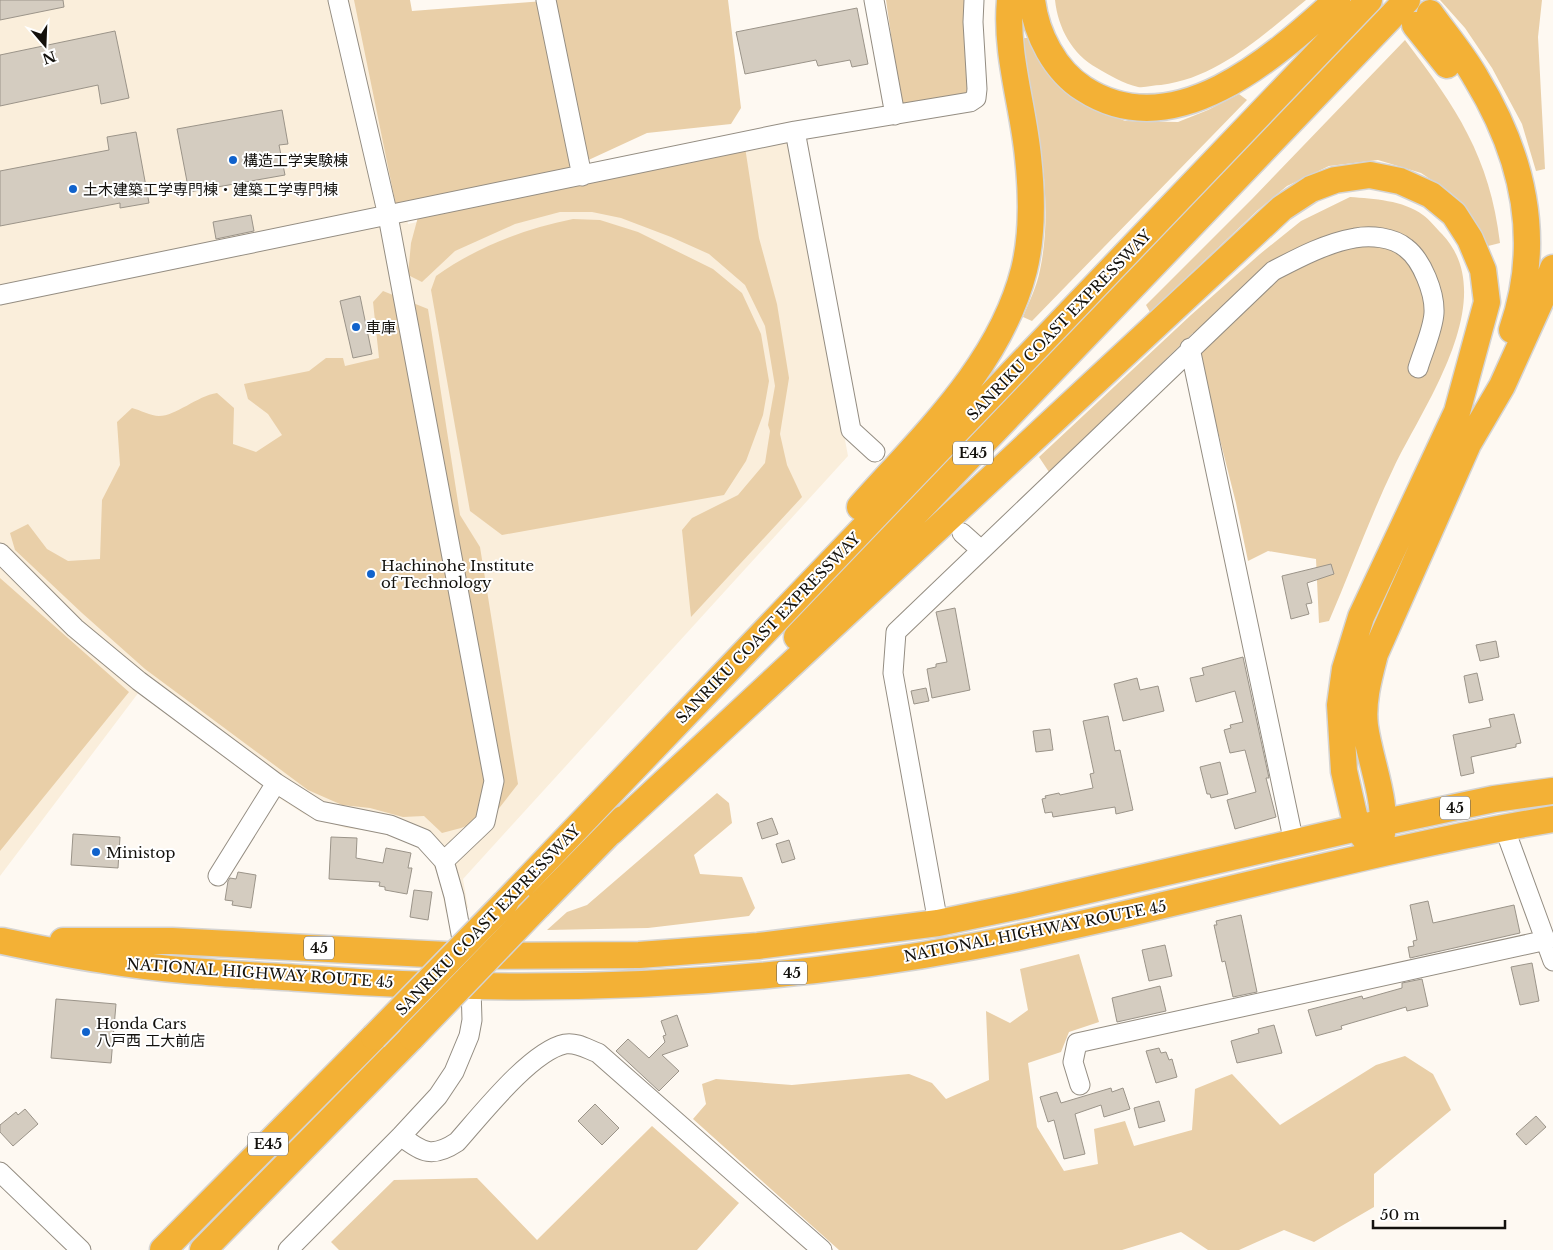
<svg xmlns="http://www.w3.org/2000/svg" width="1553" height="1250" viewBox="0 0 1553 1250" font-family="'Libre Baskerville','Noto Sans JP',serif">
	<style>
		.built { fill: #faeedb }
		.green { fill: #e9cfa8 }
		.building { fill: #d4ccc0; stroke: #9b9489 }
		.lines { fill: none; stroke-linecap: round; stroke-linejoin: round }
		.minor-casing { stroke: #948d82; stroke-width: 21 }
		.highway-casing { stroke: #d5d4d3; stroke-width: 29 }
		.minor { stroke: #fff; stroke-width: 19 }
		.highway { stroke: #f3b136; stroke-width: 26 }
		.highway-bridge-casing { stroke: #d5d4d3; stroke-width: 29; stroke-linecap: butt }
		.highway-bridge { stroke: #f3b136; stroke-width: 26 }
		.poi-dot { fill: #1062cc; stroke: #fff; stroke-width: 2 }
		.labels { text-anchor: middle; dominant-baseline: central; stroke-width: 4; stroke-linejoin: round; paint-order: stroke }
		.shield { fill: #fff; stroke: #5a5856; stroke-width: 1 }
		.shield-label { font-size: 14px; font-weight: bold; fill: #13110d }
		.poi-label { font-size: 15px; fill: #13110d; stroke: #fff; text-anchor: start }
		.street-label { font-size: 15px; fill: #13110d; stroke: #fff }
	</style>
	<rect width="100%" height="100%" fill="#fef9f2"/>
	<path class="built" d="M 0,0 L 363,0 L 408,224 L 790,142 L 848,456 L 463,879 L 468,908 L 446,913 L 440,880 L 432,862 L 422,849 L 403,839 L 386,833 L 346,828 L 304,814 L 276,796 L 139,692 L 0,876 Z"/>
	<path class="green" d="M 354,0 L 410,0 L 412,11 L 557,0 L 728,0 L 741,108 L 731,124 L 647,133 L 569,169 L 396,206 Z
		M 886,0 L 965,0 L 968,93 L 901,106 Z
		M 1055,0 L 1306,0 C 1263,35 1218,78 1161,85 C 1154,85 1145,88 1138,87 C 1124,84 1109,75 1097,68 C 1072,54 1058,28 1055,0 Z
		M 1440,0 L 1542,0 L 1538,37 L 1545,169 L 1536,171 L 1522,124 L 1492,68 L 1465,28 Z
		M 1022,38 L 1031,38 L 1081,101 L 1125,121 L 1178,122 L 1208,110 L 1239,94 L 1247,100 L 1032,321 L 1023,317 C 1029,302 1037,286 1040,270 C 1056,194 1034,113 1022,38 Z
		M 1405,40 C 1456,107 1490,157 1500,243 L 1488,246 L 1471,215 L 1451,193 L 1421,173 L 1378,160 L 1329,166 L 1287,186 L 1258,210 L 1150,312 L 1146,305 L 1252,199 Z
		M 745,147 L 759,238 L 777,304 L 789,378 L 780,434 L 787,465 L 802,497 L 691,617 L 682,530 L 692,518 L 738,495 L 765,463 L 770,431 L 768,425 L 775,386 L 765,326 L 745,285 L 709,254 L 671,237 L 621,218 L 592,212 L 560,212 L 515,224 L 455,251 L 422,282 L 408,275 L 411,243 L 418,217 Z
		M 1350,197 C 1374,199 1403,200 1423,215 C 1430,220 1436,228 1442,234 C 1502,297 1424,405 1394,467 C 1370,517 1351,570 1329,621 L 1319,623 L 1316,559 L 1268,551 L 1248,561 L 1236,503 L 1193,333 L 1049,472 L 1039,457 L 1191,315 L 1260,254 L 1301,221 Z
		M 573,219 L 600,220 L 638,232 L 713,269 L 742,293 L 761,334 L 769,381 L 763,415 L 746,461 L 724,495 L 502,535 L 470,511 L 431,290 L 436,276 C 477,247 523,229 573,219 Z
		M 383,291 L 428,309 L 460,515 L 480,547 L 518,784 L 493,816 L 461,828 L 442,833 L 424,816 L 403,817 L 370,808 L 342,805 L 308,790 L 145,669 L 82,613 L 15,550 L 10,533 L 28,524 L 47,549 L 68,561 L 100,559 L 102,500 L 120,465 L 117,422 L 132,408 C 140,410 151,416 159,416 C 176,416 197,396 217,393 L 234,408 L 233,444 L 256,452 L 282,435 L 268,414 L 248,399 L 244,384 L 309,371 L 326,358 L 343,358 L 345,366 L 379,358 L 373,302 Z
		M 0,578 L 129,692 L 0,851 Z
		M 717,793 L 729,803 L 732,823 L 694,855 L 700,874 L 742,877 L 755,908 L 749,916 L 648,928 L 547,930 L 567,912 L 587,905 Z
		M 1079,954 L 1099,1022 L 1069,1032 L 1061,1052 L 1028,1063 L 1037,1127 L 1064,1171 L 1098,1164 L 1094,1129 L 1125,1121 L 1134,1146 L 1192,1130 L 1195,1089 L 1232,1074 L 1280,1125 L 1376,1065 L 1405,1056 L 1433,1074 L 1451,1110 L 1374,1174 L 1374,1207 L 1314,1242 L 1284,1230 L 1239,1250 L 1208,1250 L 1181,1232 L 1122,1250 L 839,1250 L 693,1119 L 706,1104 L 702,1084 L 716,1079 L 792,1085 L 909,1074 L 932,1083 L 946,1099 L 989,1080 L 986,1011 L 1010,1023 L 1028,1010 L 1020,969 Z
		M 652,1126 L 739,1203 L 697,1250 L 339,1250 L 331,1242 L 394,1180 L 477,1178 L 537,1240 Z"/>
	<path class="building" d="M 0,0 L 63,0 L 64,7 L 0,20 Z
		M 857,8 L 868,64 L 852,67 L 850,60 L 818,66 L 816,60 L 745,74 L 736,32 Z
		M 115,31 L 129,98 L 101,104 L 98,85 L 0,106 L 0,55 Z
		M 282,110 L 288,144 L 279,145 L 285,175 L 189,192 L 177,129 Z
		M 136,132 L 149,203 L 120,208 L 120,203 L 0,226 L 0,171 L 109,150 L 107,137 Z
		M 251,215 L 254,231 L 216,239 L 213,222 Z
		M 360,296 L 372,354 L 353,358 L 340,301 Z
		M 1331,564 L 1334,574 L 1307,583 L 1312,603 L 1306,604 L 1309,614 L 1291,619 L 1282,576 Z
		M 955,608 L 970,690 L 932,698 L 927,669 L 936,667 L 936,664 L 947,662 L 936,612 Z
		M 1496,641 L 1499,657 L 1480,661 L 1476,645 Z
		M 1243,657 L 1269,778 L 1266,778 L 1276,817 L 1235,829 L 1227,800 L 1256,792 L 1245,750 L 1230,753 L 1224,730 L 1231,728 L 1230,725 L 1243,722 L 1235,691 L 1196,702 L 1190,678 L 1204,675 L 1202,668 Z
		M 1477,673 L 1483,700 L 1469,703 L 1464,676 Z
		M 1137,678 L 1140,690 L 1158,686 L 1164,711 L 1123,721 L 1114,684 Z
		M 926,688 L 929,701 L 914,704 L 911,691 Z
		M 1514,714 L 1521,743 L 1516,744 L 1516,747 L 1471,757 L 1474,773 L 1461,776 L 1453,735 L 1491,727 L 1489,719 Z
		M 1108,716 L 1115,751 L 1120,750 L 1133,810 L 1116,814 L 1115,807 L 1053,817 L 1052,812 L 1045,813 L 1042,799 L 1046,798 L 1045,796 L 1059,793 L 1060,795 L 1093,788 L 1090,774 L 1094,773 L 1083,721 Z
		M 1050,729 L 1053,750 L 1036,752 L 1033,731 Z
		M 1220,762 L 1228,794 L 1211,798 L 1210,794 L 1207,794 L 1200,767 Z
		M 772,818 L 778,834 L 762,839 L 757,823 Z
		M 73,834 L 120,837 L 118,868 L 71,865 Z
		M 331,837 L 357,838 L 356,858 L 383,863 L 386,848 L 411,853 L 408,868 L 412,868 L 407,894 L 385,890 L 385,887 L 379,886 L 380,882 L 329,879 Z
		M 789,840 L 795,859 L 782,863 L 776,844 Z
		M 238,872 L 256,875 L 251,908 L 232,905 L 233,901 L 225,900 L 228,881 L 230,878 L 236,879 Z
		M 414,890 L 432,892 L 428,920 L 410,917 Z
		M 1428,901 L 1433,923 L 1514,905 L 1520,933 L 1410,958 L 1408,947 L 1414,946 L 1413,941 L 1417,940 L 1410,905 Z
		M 1241,915 L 1257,992 L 1233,997 L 1225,961 L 1222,962 L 1214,925 L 1217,925 L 1216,921 Z
		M 1165,945 L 1172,976 L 1149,981 L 1142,950 Z
		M 1532,963 L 1539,1001 L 1520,1005 L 1511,967 Z
		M 1422,979 L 1428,1006 L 1407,1011 L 1406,1007 L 1341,1026 L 1342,1029 L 1316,1036 L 1308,1010 L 1362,996 L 1363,999 L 1402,988 L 1402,983 Z
		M 1160,986 L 1166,1011 L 1117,1022 L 1112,998 Z
		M 56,999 L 116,1004 L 111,1063 L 51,1058 Z
		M 677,1015 L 688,1046 L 662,1055 L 679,1071 L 659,1091 L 616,1051 L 628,1039 L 649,1058 L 665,1042 L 663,1036 L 666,1035 L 661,1021 Z
		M 1274,1025 L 1282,1053 L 1237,1063 L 1231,1041 L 1259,1033 L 1258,1029 Z
		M 1159,1048 L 1161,1053 L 1166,1052 L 1169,1060 L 1172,1059 L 1177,1077 L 1156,1083 L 1146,1051 Z
		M 1111,1088 L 1112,1092 L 1123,1088 L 1130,1109 L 1104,1117 L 1101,1105 L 1075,1114 L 1085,1154 L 1064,1159 L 1054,1120 L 1048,1122 L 1040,1097 L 1057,1092 L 1061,1103 Z
		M 1159,1101 L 1165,1121 L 1139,1128 L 1134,1108 Z
		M 595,1104 L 619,1128 L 602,1145 L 578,1121 Z
		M 25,1109 L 38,1124 L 13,1146 L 0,1132 L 0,1125 L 16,1112 L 18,1115 Z
		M 1536,1116 L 1546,1127 L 1526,1145 L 1516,1134 Z"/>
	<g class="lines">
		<g class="minor-casing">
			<path id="minor" d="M 338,0 L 388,216 L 494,781 L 485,822 L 444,861
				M 546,0 L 582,176
				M 874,0 L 895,115
				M 795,131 L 851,430 L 875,452
				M 0,295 L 795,131 L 970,102 L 976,98 L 977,89 L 973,22 L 974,0
				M 1190,348 L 1294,843
				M 962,533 L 981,550
				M 0,553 L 75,628 L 139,681 L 276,783 L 320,811 L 390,825 L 424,839 L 444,861 L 454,896 L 471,988 L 472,1020 L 469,1036 L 454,1072 L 438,1096 L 401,1136 L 288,1250
				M 1504,827 L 1553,961
				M 218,876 L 276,783
				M 938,923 L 893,673 L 896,632 L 1273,271 C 1298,258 1326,243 1355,238 C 1370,235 1393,237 1406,248 C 1422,260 1435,293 1434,313 C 1433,330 1423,351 1418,368
				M 1080,1085 L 1073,1062 L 1077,1043 L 1547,940
				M 401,1136 C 422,1153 433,1158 457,1142 C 481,1115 531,1051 565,1044 C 577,1042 587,1049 598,1053 L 822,1250
				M 0,1172 L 81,1250"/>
		</g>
		<g class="highway-casing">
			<path id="highway" d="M 1032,0 C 1036,34 1055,71 1084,89 C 1174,147 1273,58 1337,0
				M 1430,13 C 1445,34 1463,55 1476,78 C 1524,157 1543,241 1512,330
				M 1415,25 L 1447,65
				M 860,507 C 923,436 1000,365 1024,270 C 1033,234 1032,194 1028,157 C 1023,105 1005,53 1010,0
				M 797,637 L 1407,0
				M 611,832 L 1282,208 L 1311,189 L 1335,180 L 1370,175 L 1400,181 L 1431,195 L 1454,214 L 1470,239 L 1483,270 L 1487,302 L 1457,412 L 1361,617 L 1345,669 L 1340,705 L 1344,771 L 1357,828 L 1377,854
				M 1381,840 C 1389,803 1370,763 1365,726 C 1362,702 1369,677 1375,654 L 1468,444 L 1502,386 L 1541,300 L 1553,268
				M 505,903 L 1369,0
				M 539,905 L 623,819
				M 2,941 C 35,948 69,955 103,960 C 167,971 234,974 299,978 C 525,995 752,988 975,946 C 1169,909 1358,852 1553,819
				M 63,941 L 172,941 L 467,956 L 639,955 L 758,946 L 938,923 L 1024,905 L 1357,828 L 1494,799 L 1553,791
				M 163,1250 L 374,1037
				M 203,1250 L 412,1037"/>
		</g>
		<use href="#minor" class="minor"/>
		<use href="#highway" class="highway"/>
		<g class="highway-bridge-casing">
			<path id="highway-bridge" d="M 374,1037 L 505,903
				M 412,1037 L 539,905"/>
		</g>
		<use href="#highway-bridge" class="highway-bridge"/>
	</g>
	<g class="poi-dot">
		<circle cx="233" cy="160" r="5"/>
		<circle cx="73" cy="189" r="5"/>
		<circle cx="356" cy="327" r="5"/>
		<circle cx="371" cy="574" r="5"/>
		<circle cx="96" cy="852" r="5"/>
		<circle cx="86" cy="1032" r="5"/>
	</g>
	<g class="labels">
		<g class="shield">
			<rect x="953" y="441.5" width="40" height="23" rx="4"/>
			<rect x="1440" y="796.5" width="30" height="23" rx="4"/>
			<rect x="304" y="936.5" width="30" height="23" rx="4"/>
			<rect x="777" y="961.5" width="30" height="23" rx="4"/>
			<rect x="248" y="1132.5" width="40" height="23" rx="4"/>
		</g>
		<g class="shield-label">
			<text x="973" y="453">E45</text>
			<text x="1455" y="808">45</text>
			<text x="319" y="948">45</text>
			<text x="792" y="973">45</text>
			<text x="268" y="1144">E45</text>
		</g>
		<g class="poi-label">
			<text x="243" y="160">構造工学実験棟</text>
			<text x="83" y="189">土木建築工学専門棟・建築工学専門棟</text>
			<text x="366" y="327">車庫</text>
			<text x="381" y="565">Hachinohe Institute<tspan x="381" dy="17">of Technology</tspan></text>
			<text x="106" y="852">Ministop</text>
			<text x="96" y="1023">Honda Cars<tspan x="96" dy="17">八戸西 工大前店</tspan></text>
		</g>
		<g class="street-label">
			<text transform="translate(1059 325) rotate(-46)">SANRIKU COAST EXPRESSWAY</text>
			<text transform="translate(768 628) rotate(-46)">SANRIKU COAST EXPRESSWAY</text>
			<text transform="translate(488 920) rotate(-46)">SANRIKU COAST EXPRESSWAY</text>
			<text transform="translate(1035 931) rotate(-11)">NATIONAL HIGHWAY ROUTE 45</text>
			<text transform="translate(260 973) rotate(4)">NATIONAL HIGHWAY ROUTE 45</text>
		</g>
	</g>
	<g transform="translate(45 45) rotate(161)" stroke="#ffffff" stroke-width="4" paint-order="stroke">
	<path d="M0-4L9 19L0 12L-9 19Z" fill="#13110d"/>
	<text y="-8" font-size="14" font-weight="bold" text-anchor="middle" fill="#13110d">N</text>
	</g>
	<path d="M1373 1220v8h132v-8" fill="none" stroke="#13110d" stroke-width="2.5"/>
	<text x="1380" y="1220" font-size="15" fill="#13110d" stroke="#ffffff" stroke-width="4" paint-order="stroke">50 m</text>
</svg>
